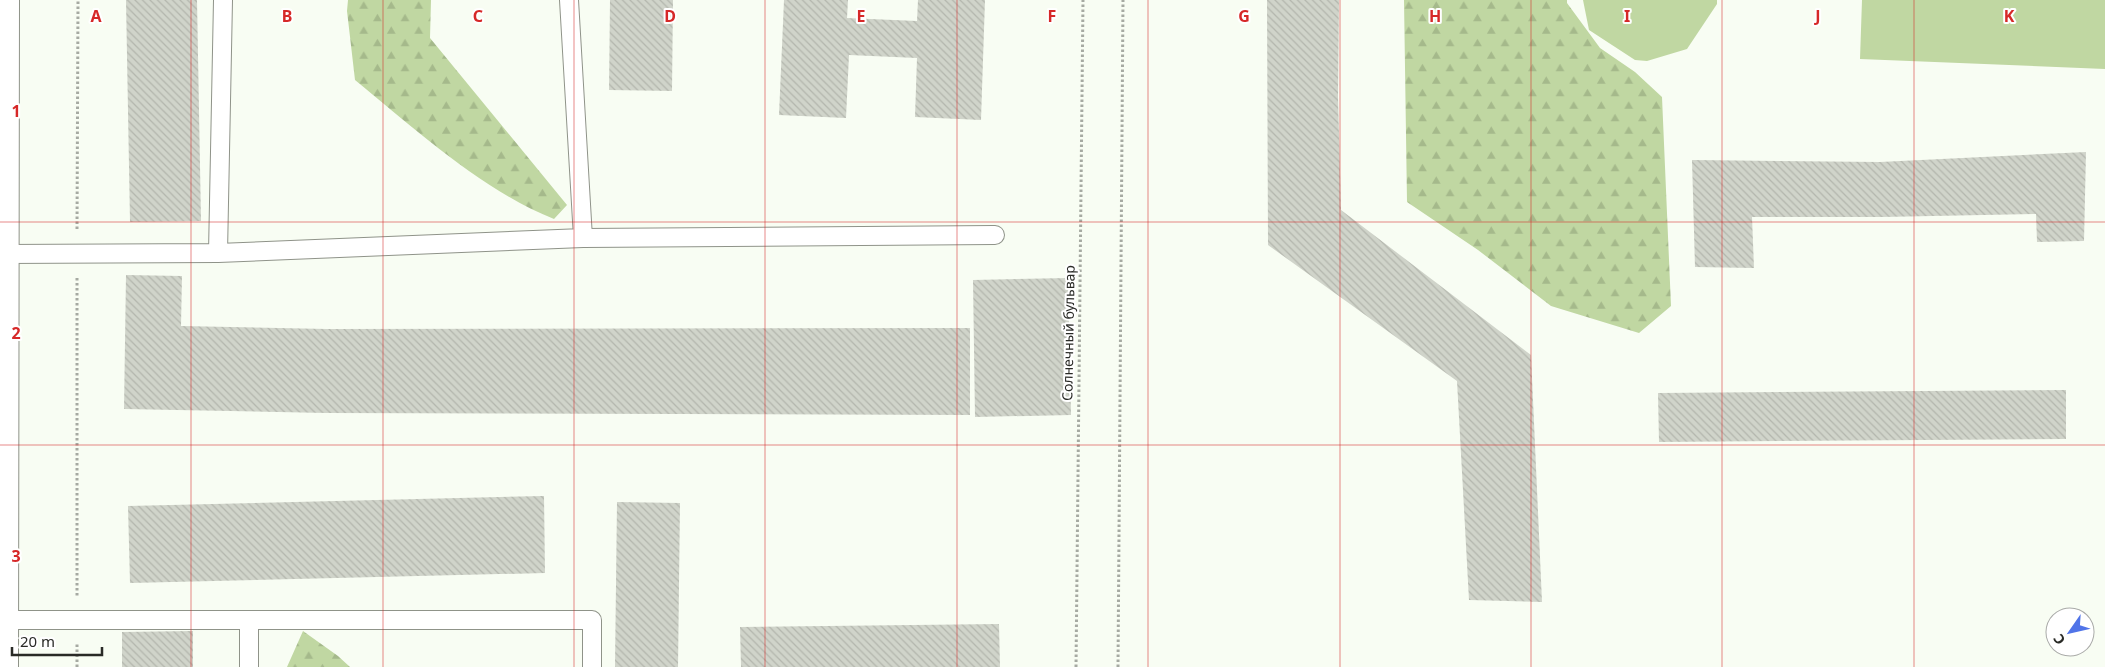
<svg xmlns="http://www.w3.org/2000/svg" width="2105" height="667" viewBox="0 0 2105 667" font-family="'Noto Sans',sans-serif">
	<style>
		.grass { fill: #c0d7a2 }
		.forest { fill: url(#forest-firs) }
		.building { fill: url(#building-back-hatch) }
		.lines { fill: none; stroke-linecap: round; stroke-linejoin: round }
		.lane-casing { stroke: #8f9389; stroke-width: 20 }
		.street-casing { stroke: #8f9389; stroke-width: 30 }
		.path { stroke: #a6aaa2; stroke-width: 3; stroke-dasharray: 2.5 2.5; stroke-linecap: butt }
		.lane { stroke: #fff; stroke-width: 18 }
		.street { stroke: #fff; stroke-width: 28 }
		.grid { fill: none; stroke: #d62828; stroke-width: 1; stroke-opacity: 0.55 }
		.labels { text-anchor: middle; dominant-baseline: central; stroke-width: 4; stroke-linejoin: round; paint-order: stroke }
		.street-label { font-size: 14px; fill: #292a26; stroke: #fff }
		.grid-label { font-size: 16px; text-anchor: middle; font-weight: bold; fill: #d62828; stroke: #fff; stroke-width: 4; stroke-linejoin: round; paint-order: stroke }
	</style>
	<defs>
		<pattern id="forest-firs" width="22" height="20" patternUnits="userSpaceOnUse" patternTransform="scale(1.25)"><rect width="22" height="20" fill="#c0d7a2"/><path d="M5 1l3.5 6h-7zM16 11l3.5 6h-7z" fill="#a5b98b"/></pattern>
		<pattern id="building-back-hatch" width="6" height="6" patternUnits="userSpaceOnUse" patternTransform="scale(1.25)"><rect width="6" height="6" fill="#d0d4ca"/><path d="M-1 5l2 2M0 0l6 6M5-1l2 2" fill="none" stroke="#b3b6ad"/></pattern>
	</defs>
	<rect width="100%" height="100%" fill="#f8fdf3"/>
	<path class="grass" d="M 1583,0 L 1717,0 L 1717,4 L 1687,49 L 1647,61 L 1635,60 L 1589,30 Z
		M 1862,0 L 2105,0 L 2105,69 L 1860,59 Z"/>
	<path class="forest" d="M 348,0 L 431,0 L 430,38 L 567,205 L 554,219 C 483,191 414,128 355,80 L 347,11 Z
		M 1404,0 L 1567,0 L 1567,3 L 1600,48 L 1635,72 L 1662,97 L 1671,306 L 1639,333 L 1551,306 L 1478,250 L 1407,202 Z
		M 303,631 L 338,656 L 350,667 L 287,667 Z"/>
	<path class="building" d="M 126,0 L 197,0 L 201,221 L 130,222 Z
		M 610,0 L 673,0 L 672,91 L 609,90 Z
		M 784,0 L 848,0 L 847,18 L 917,21 L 918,0 L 985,0 L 981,120 L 915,117 L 917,58 L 849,55 L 846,118 L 779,115 Z
		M 1267,0 L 1339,0 L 1338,97 L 1341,210 L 1531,355 L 1542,602 L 1469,600 L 1457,381 L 1268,245 Z
		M 2086,152 L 2084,241 L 2037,242 L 2036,214 L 1882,217 L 1752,217 L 1754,268 L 1695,267 L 1692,160 L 1880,162 Z
		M 126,275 L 182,276 L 181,326 L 327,329 L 970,328 L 970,415 L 326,413 L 124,409 Z
		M 1068,278 L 1071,415 L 975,417 L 973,280 Z
		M 2066,390 L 2066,439 L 1659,442 L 1658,393 Z
		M 544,496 L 545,573 L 130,583 L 128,506 Z
		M 617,502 L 680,503 L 678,667 L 615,667 Z
		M 999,624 L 1000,667 L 741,667 L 740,627 Z
		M 193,631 L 193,667 L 122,667 L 122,632 Z"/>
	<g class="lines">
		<g class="lane-casing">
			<path id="lane" d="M 569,0 L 583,238 L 995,235
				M 218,253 L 223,0
				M 3,254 L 218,253 L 583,238
				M 4,620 L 249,620 L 249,667
				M 249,620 L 592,620 L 592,667"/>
		</g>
		<g class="street-casing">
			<path id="street" d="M 4,667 L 5,0"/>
		</g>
		<path class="path" d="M 77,229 L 78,0
			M 77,278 L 77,597
			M 77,667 L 77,643
			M 1076,667 L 1083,0
			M 1118,667 L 1123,0"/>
		<use href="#lane" class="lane"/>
		<use href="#street" class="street"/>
	</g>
	<path class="grid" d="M 191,0 L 191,667M 383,0 L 383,667M 574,0 L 574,667M 765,0 L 765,667M 957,0 L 957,667M 1148,0 L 1148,667M 1340,0 L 1340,667M 1531,0 L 1531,667M 1722,0 L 1722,667M 1914,0 L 1914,667M 0,222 L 2105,222M 0,445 L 2105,445"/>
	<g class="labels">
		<g class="street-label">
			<text transform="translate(1068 333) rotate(-89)">Солнечный бульвар</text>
		</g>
	</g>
	<g class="grid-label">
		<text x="96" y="22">A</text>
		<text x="287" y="22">B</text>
		<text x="478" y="22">C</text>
		<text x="670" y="22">D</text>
		<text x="861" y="22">E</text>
		<text x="1052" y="22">F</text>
		<text x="1244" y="22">G</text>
		<text x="1435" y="22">H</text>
		<text x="1627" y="22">I</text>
		<text x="1818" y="22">J</text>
		<text x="2009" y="22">K</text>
		<text x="16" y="117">1</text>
		<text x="16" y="339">2</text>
		<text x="16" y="562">3</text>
	</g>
	<g transform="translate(2070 632) rotate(236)"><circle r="24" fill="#ffffff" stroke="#a9aaa8"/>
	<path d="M0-4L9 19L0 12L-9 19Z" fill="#5074e8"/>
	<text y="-8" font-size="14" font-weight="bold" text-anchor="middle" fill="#292a26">С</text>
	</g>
	<path d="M12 647v8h90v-8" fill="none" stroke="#292a26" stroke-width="2.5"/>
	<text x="20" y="647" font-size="15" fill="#292a26" stroke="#ffffff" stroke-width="4" paint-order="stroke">20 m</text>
</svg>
